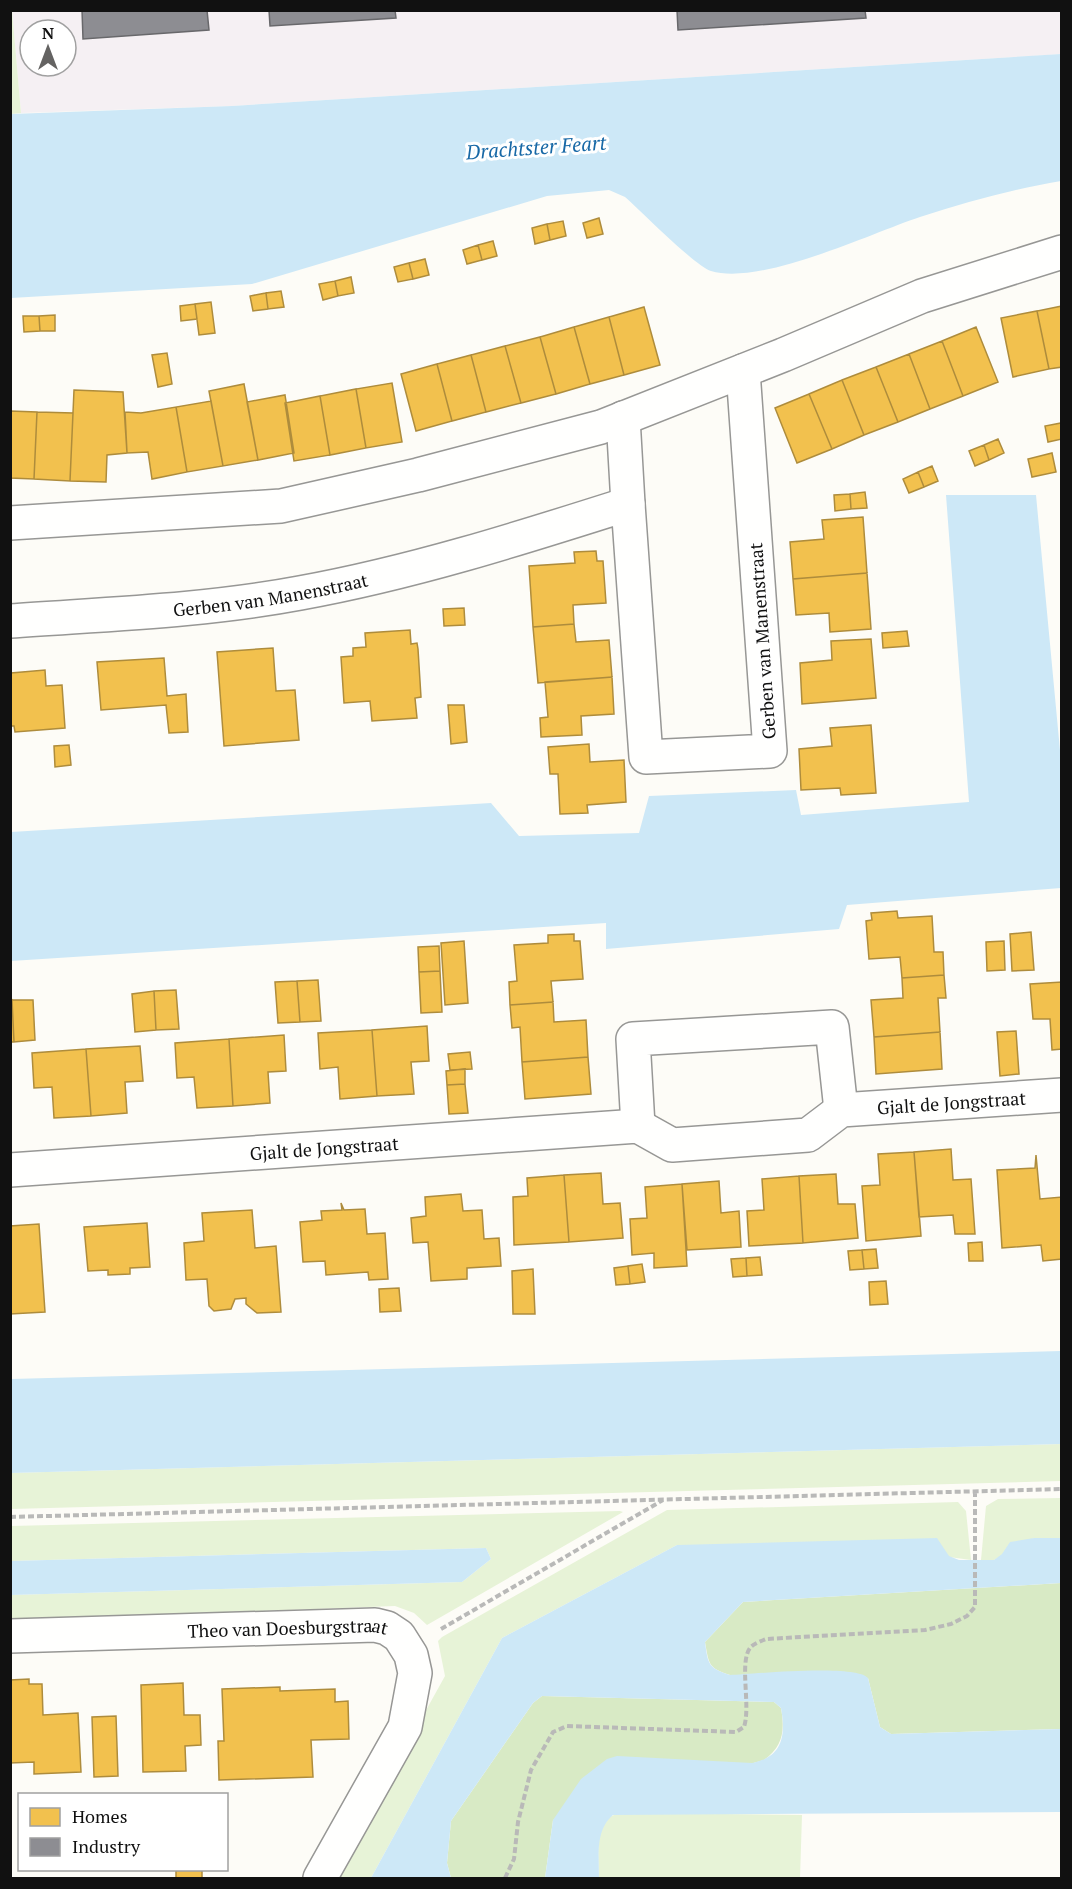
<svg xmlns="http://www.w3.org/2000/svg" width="1072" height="1889" viewBox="0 0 1072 1889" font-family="'PT Serif',serif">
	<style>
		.industrial { fill: #f5f0f3; fill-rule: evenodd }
		.green { fill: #e7f3d7 }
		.forest { fill: #d8eac5 }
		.water { fill: #cde8f7 }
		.homes { fill: #f2c14e; stroke: #ae8c3c; stroke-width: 1.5 }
		.industry { fill: #8d8d92; stroke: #68686b; stroke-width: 1.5 }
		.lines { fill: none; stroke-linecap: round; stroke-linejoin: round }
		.street-casing { stroke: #979795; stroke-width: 36 }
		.path { stroke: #b9b9b8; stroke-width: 4; stroke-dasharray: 6 3; stroke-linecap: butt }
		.street { stroke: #fffffe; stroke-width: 33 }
		.labels { text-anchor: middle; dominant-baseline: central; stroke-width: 6; stroke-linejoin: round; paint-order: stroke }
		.street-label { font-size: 18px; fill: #111; stroke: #fff }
		.water-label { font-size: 20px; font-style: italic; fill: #1768a6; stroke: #fff }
	</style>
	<rect width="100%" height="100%" fill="#fdfcf7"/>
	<path class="industrial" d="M 1061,10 L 1062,54 L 232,106 L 21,113 L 12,11 ZM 30,30 L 66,30 L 66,66 L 30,66 Z"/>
	<path class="green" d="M 12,10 L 21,113 L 11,114 L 10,11 Z
		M 1062,1444 L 1061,1481 L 11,1509 L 10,1473 Z
		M 1061,1498 L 1061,1538 L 1034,1538 L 994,1560 L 981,1560 L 986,1506 L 998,1499 Z
		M 958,1502 L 966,1511 L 971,1560 L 949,1557 L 677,1545 L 502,1638 L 371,1878 L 333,1878 L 445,1676 L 438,1641 L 442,1637 L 667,1510 Z
		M 620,1511 L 623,1512 L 427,1625 L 414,1613 L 395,1606 L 11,1620 L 10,1595 L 462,1582 L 491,1559 L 486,1548 L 11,1561 L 11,1526 Z
		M 638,1813 L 802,1815 L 800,1878 L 599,1878 C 599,1862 593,1822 614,1815 C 620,1812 631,1813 638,1813 Z"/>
	<path class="forest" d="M 1061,1583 L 1061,1729 L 891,1734 L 880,1727 L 868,1678 L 730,1675 C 708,1668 709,1664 705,1642 L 743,1602 Z
		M 542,1696 L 774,1702 L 781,1708 C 785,1731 783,1746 764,1760 L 553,1820 L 545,1878 L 451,1878 L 447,1863 L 451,1821 L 533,1703 Z"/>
	<path class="water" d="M 1061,54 L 1061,181 C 1013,189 967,202 920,217 C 869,234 761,286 711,271 C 695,266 641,211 625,197 L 609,190 L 547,196 L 252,284 L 11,298 L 11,114 L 232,106 Z
		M 946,495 L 1036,495 L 1061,761 L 1061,888 L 847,905 L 839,929 L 606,949 L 606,923 L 11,961 L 11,832 L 491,803 L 519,836 L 639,833 L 649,796 L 796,790 L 801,815 L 969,802 Z
		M 1061,1351 L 1061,1444 L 11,1473 L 11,1379 Z
		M 937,1538 L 949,1556 L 959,1560 L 994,1560 L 1002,1554 L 1010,1542 L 1034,1538 L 1061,1538 L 1061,1583 L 743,1602 L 705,1642 C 708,1664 708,1668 730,1675 C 753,1674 855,1664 868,1678 L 880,1727 L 891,1734 L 1061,1729 L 1061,1812 L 613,1815 C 595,1830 599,1856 599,1878 L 545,1878 L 553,1820 L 581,1779 L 607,1759 L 617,1756 L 752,1763 C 783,1757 786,1735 781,1708 L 774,1702 L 542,1696 L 533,1703 L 451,1821 L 447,1863 L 451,1878 L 371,1878 L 502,1638 L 677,1545 Z
		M 486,1548 L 491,1559 L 462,1582 L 11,1595 L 11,1561 Z"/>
	<path class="homes" d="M 599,218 L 603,234 L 587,238 L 583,223 Z
		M 563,221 L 566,236 L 550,240 L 547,224 Z
		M 547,224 L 550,240 L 535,244 L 532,228 Z
		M 493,241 L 497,256 L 482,260 L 478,245 Z
		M 478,245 L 482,260 L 467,264 L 463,250 Z
		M 425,259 L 429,275 L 413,279 L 409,263 Z
		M 409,263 L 413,279 L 398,282 L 394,267 Z
		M 351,277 L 354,293 L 338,296 L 335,281 Z
		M 335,281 L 338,296 L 323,300 L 319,284 Z
		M 281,291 L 284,307 L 268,309 L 266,293 Z
		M 266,293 L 268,309 L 253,311 L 250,296 Z
		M 211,302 L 215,333 L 199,335 L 195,304 Z
		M 195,304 L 197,319 L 181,321 L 180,306 Z
		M 1062,306 L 1062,367 L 1049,369 L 1037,311 Z
		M 644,307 L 660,365 L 624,375 L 609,317 Z
		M 1037,311 L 1049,369 L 1013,377 L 1001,318 Z
		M 55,315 L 55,331 L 40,331 L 39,316 Z
		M 23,316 L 39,316 L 40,331 L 24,332 Z
		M 609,317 L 624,375 L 590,384 L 574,327 Z
		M 574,327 L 590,384 L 556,394 L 540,337 Z
		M 976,327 L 998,382 L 963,396 L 942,341 Z
		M 540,337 L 556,394 L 521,403 L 505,346 Z
		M 942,341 L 963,396 L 930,409 L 909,354 Z
		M 505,346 L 521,403 L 486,412 L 471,355 Z
		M 167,353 L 172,384 L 158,387 L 152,355 Z
		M 909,354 L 930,409 L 898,422 L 876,367 Z
		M 471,355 L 486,412 L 452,421 L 437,364 Z
		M 437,364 L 452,421 L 416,431 L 401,374 Z
		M 876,367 L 898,422 L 864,435 L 842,380 Z
		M 842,380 L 864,435 L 832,449 L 809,394 Z
		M 392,383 L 402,442 L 366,448 L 356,389 Z
		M 244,384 L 258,460 L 223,466 L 209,391 Z
		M 356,389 L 366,448 L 330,455 L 320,396 Z
		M 74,390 L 123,392 L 127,453 L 107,455 L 106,482 L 70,481 Z
		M 809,394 L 832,449 L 797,463 L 775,408 Z
		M 285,395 L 294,453 L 258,460 L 247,402 Z
		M 320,396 L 330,455 L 294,461 L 285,403 Z
		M 211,401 L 223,466 L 187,472 L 176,407 Z
		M 176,407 L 187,472 L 152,479 L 148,452 L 127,453 L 125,412 L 141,413 Z
		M 10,411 L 37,412 L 34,479 L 10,478 Z
		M 37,412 L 73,413 L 70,481 L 34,479 Z
		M 1061,423 L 1062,439 L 1048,442 L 1045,426 Z
		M 998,439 L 1004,453 L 989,460 L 984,445 Z
		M 984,445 L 989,460 L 975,466 L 969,451 Z
		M 1052,453 L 1056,472 L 1032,477 L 1028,459 Z
		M 932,466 L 938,481 L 924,487 L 918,472 Z
		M 918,472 L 924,487 L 909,493 L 903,479 Z
		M 865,492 L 867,508 L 851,509 L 850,494 Z
		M 850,494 L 851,509 L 835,511 L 834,495 Z
		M 863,517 L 867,573 L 793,579 L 790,542 L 824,539 L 822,520 Z
		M 596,551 L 597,561 L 603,561 L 606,603 L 573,605 L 574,624 L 533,627 L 529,566 L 575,563 L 574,552 Z
		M 867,573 L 871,629 L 830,632 L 829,613 L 796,615 L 793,579 Z
		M 464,608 L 465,625 L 444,626 L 443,609 Z
		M 574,624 L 576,642 L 609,640 L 612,677 L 538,683 L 533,627 Z
		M 410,630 L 411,644 L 417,643 L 418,649 L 421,697 L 415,698 L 417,718 L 372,721 L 370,701 L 344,703 L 341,657 L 353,656 L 353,648 L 366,647 L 365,633 Z
		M 907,631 L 909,646 L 883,648 L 882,633 Z
		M 871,639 L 876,698 L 802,704 L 800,663 L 832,660 L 831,641 Z
		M 273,648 L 276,691 L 295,690 L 299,740 L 224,746 L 217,652 Z
		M 164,658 L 167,696 L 186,694 L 188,732 L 169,733 L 166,705 L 101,710 L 97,662 Z
		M 45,670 L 46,686 L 62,685 L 65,728 L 15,732 L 14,726 L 10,726 L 11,673 Z
		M 612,677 L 614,714 L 581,716 L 582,735 L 541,737 L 540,718 L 548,717 L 545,682 Z
		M 448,705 L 464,705 L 467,742 L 451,744 Z
		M 871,725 L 876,793 L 841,795 L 840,788 L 801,790 L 799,749 L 832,746 L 830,728 Z
		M 589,744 L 590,762 L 624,760 L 626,802 L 587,805 L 588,813 L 560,814 L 558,774 L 550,774 L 548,747 Z
		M 69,745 L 71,765 L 55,767 L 54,746 Z
		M 897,911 L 898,918 L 932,916 L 934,952 L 943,952 L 944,975 L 902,978 L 900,957 L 869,959 L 866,921 L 872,920 L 871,913 Z
		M 1031,932 L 1034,970 L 1012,971 L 1010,934 Z
		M 574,934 L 574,941 L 580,941 L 583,979 L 551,981 L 553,1002 L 510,1005 L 509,982 L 517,981 L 514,945 L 548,943 L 548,935 Z
		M 464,941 L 468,1003 L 445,1005 L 441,943 Z
		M 1004,941 L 1005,970 L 987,971 L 986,942 Z
		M 439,946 L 440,971 L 419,972 L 418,947 Z
		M 440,971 L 442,1012 L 421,1013 L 419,972 Z
		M 944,975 L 946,998 L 938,998 L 940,1032 L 874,1037 L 871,1000 L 903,998 L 902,978 Z
		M 318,980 L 321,1021 L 300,1022 L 297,981 Z
		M 297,981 L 300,1022 L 278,1023 L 275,982 Z
		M 1062,982 L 1062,1049 L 1052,1050 L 1050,1019 L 1033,1019 L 1030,984 Z
		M 176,990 L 179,1029 L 156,1030 L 154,991 Z
		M 154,991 L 156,1030 L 135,1032 L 132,994 Z
		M 12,1000 L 33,1000 L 35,1040 L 14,1042 Z
		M 12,1000 L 14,1042 L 10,1042 L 10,1001 Z
		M 553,1002 L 554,1022 L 586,1020 L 588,1057 L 522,1062 L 520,1027 L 512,1028 L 510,1005 Z
		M 427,1026 L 429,1061 L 411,1062 L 414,1094 L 377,1096 L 372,1030 Z
		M 372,1030 L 377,1096 L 340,1099 L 338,1067 L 320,1069 L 318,1033 Z
		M 1016,1031 L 1019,1074 L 1000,1076 L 997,1032 Z
		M 940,1032 L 942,1069 L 876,1074 L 874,1037 Z
		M 284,1035 L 286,1071 L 268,1072 L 270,1103 L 233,1106 L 229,1039 Z
		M 229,1039 L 233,1106 L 197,1108 L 194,1077 L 177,1078 L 175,1043 Z
		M 140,1046 L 143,1081 L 125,1082 L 127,1113 L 91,1116 L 86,1049 Z
		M 86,1049 L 91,1116 L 54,1118 L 52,1087 L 34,1088 L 32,1053 Z
		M 470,1052 L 472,1069 L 450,1070 L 448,1054 Z
		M 588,1057 L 591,1094 L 525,1099 L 522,1062 Z
		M 465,1069 L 465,1084 L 447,1085 L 446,1071 Z
		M 465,1084 L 468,1113 L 449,1114 L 447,1085 Z
		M 951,1149 L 953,1180 L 971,1179 L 975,1234 L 955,1234 L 953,1215 L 919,1217 L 914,1152 Z
		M 914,1152 L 921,1236 L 866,1241 L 862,1186 L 880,1185 L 878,1154 Z
		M 1036,1155 L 1040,1199 L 1062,1197 L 1062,1259 L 1043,1261 L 1041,1245 L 1002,1248 L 997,1170 L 1035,1168 Z
		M 601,1173 L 603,1204 L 620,1203 L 623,1238 L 569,1242 L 564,1175 Z
		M 836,1174 L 838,1204 L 855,1204 L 858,1238 L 803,1243 L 799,1176 Z
		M 564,1175 L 569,1242 L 514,1245 L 513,1197 L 528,1196 L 527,1178 Z
		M 799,1176 L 803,1243 L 749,1246 L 747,1211 L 764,1210 L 762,1179 Z
		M 719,1181 L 721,1213 L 739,1211 L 741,1247 L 687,1250 L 682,1184 Z
		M 682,1184 L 687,1266 L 654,1268 L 654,1253 L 632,1255 L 630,1219 L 647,1218 L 645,1187 Z
		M 461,1194 L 463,1211 L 482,1210 L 484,1239 L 499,1238 L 501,1266 L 467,1268 L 467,1279 L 431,1281 L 428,1242 L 413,1243 L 411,1218 L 426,1216 L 425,1197 Z
		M 341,1203 L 344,1210 L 365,1209 L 367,1234 L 385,1233 L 388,1279 L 369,1280 L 368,1272 L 326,1275 L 325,1261 L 303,1262 L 300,1222 L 322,1220 L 321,1211 L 342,1210 Z
		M 252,1210 L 255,1248 L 276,1246 L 281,1312 L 257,1313 L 246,1304 L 246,1298 L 235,1299 L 231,1309 L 214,1311 L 209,1306 L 207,1279 L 186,1280 L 184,1243 L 204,1241 L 202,1213 Z
		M 147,1223 L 150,1267 L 130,1268 L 130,1274 L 108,1275 L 108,1270 L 88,1271 L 84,1227 Z
		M 39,1224 L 45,1312 L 10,1314 L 10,1226 Z
		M 982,1242 L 983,1261 L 969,1261 L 968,1243 Z
		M 876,1249 L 878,1268 L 864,1269 L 862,1250 Z
		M 862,1250 L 864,1269 L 850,1270 L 848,1251 Z
		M 760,1257 L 762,1275 L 747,1276 L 746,1258 Z
		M 746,1258 L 747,1276 L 733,1277 L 731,1259 Z
		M 642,1264 L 645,1282 L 630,1284 L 628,1266 Z
		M 628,1266 L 630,1284 L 616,1285 L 614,1268 Z
		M 533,1269 L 535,1314 L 513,1314 L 512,1271 Z
		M 886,1281 L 888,1304 L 870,1305 L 869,1282 Z
		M 399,1288 L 401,1311 L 380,1312 L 379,1289 Z
		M 29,1679 L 29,1684 L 42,1684 L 43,1715 L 78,1713 L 81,1772 L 34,1774 L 34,1762 L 10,1763 L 10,1680 Z
		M 183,1683 L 184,1715 L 200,1715 L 201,1745 L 185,1746 L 186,1771 L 143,1772 L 141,1685 Z
		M 280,1687 L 280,1691 L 335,1689 L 335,1702 L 348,1701 L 349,1739 L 311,1740 L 313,1777 L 219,1780 L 218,1741 L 224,1741 L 222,1689 Z
		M 116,1716 L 118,1776 L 94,1777 L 92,1717 Z
		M 176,1870 L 202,1870 L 202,1878 L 176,1878 Z"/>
	<path class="industry" d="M 82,10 L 207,10 L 209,30 L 83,39 Z
		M 269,10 L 395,10 L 396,18 L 270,26 Z
		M 677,10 L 865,10 L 866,18 L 678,30 Z"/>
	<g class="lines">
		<g class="street-casing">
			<g id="street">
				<path d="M 623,418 L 628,504"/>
				<path d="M 10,523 L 281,506 L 418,475 L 601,427 L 783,355 L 922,296 L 1062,252"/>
				<path id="s1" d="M 10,621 C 107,614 204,611 300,593 C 411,573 521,538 628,504 L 646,757 L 770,751 L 743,371"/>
				<path d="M 638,1126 L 633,1039 L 832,1027 L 841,1110"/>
				<path id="s2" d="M 10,1170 L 638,1126 L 672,1145 L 808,1135 L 841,1110 L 1062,1095"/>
				<path id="s3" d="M 10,1636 L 375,1625 L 387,1628 L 399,1636 L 411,1655 L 415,1673 L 405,1727 L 320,1878"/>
			</g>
		</g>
		<path class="path" d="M 10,1517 L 1062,1489
			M 441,1629 L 663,1500
			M 505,1878 L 514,1859 L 518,1822 L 531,1770 L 553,1732 L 567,1726 L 736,1732 L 744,1727 C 751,1706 739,1663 750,1648 C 753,1644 761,1641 766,1639 L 925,1630 L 951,1624 L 967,1616 L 975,1607 L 975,1492"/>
		<use href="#street" class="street"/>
	</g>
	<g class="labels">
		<g class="street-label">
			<text stroke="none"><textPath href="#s1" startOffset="262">Gerben van Manenstraat</textPath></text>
			<text transform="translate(762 641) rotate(-94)">Gerben van Manenstraat</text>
			<text stroke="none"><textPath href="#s2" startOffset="957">Gjalt de Jongstraat</textPath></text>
			<text stroke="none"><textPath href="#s2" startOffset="315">Gjalt de Jongstraat</textPath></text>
			<text stroke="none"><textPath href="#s3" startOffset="278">Theo van Doesburgstraat</textPath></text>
		</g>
		<g class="water-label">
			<text transform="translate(536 147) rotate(-4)">Drachtster Feart</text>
		</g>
	</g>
	<rect width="1072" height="1889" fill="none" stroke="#111111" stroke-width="24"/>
	<rect x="18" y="1793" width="210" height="78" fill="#ffffff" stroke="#a0a0a0" stroke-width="1.5"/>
	<rect x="30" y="1808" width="30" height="18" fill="#f2c14e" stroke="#a0a0a0" stroke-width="1.5"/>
	<text x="72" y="1823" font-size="18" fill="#111111">Homes</text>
	<rect x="30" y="1838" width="30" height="18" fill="#8d8d92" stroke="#a0a0a0" stroke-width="1.5"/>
	<text x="72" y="1853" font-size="18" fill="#111111">Industry</text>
	<g transform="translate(48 48)"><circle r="28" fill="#ffffff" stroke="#a0a0a0" stroke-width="1.5"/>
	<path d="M0-4.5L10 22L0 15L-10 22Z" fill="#646362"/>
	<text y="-9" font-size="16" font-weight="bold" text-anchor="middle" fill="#111111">N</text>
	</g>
</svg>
